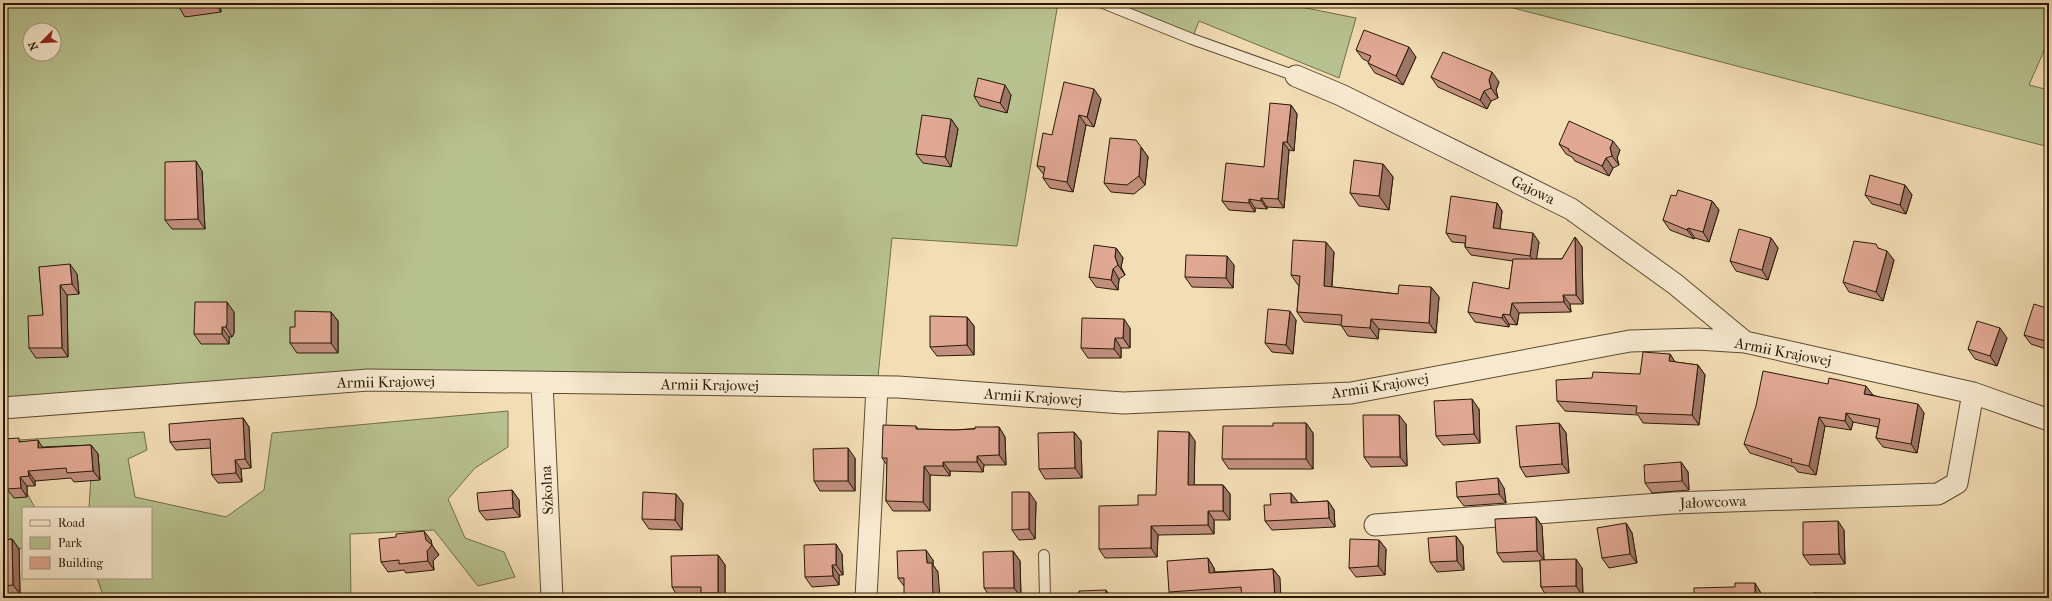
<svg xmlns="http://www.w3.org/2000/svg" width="2052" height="601" viewBox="0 0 2052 601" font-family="'IM FELL French Canon',serif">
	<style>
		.green { fill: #b8c290; stroke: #706e4a; fill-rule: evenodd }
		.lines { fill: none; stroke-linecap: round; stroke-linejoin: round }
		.lane-casing { stroke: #5b4a30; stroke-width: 12 }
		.street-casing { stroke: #5b4a30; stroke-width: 23 }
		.lane { stroke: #f7e9cf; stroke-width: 10 }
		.street { stroke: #f7e9cf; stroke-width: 21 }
		.wall { fill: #c2907f; stroke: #281903 }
		.shaded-wall { fill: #9e7668; stroke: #281903 }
		.building { fill: #e1a894; stroke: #281903 }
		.labels { text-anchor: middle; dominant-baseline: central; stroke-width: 3; stroke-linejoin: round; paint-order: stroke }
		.street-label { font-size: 15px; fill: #281903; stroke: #f7e9cf }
	</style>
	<rect width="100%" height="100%" fill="#f3ddb5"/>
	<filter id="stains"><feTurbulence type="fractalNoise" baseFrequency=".005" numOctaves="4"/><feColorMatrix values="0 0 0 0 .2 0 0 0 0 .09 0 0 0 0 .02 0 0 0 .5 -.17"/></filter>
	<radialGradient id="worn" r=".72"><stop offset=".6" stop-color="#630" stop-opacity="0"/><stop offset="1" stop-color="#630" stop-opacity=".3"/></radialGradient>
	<path class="green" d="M 3,3 L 1058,3 L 1017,246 L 892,238 L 877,387 L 368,380 L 3,408 ZM 30,30 L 54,30 L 54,54 L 30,54 Z
		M 1103,3 L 1281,3 L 1356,18 L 1339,78 L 1199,21 L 1192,39 Z
		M 1494,3 L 2049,3 L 2049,39 L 2029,85 L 2049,90 L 2049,147 Z
		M 508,411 L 508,447 L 475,468 L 448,499 L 465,538 L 504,552 L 515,577 L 478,586 L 434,530 L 350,534 L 351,598 L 104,598 L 97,578 L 151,578 L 151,508 L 89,508 L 91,475 L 15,471 L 35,508 L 23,508 L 23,548 L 3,550 L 3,441 L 144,432 L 147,450 L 128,459 L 135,497 L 226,517 L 264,490 L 272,433 Z"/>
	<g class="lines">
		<g class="lane-casing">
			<path id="lane" d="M 1103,3 L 1192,39 L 1296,76
				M 1044,555 L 1045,598"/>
		</g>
		<g class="street-casing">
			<path id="street" d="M 1296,76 L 1341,95 L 1571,209 L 1675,284 L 1745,342
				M 542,382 L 552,598
				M 3,408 L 368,380 L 898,387 L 1123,403 L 1351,393 L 1630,341 L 1697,339 L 1745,342 L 1973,393 L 2049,420
				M 1375,525 L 1673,503 L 1938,494 L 1957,483 L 1973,393
				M 866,598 L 877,387"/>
		</g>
		<use href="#lane" class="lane"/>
		<use href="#street" class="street"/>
	</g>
	<path class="wall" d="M 178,3 L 220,3 L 221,12 L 185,17 L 179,7 Z
		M 1356,50 L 1416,57 L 1403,85 L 1375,73 L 1368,63 L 1369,62 L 1363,59 Z
		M 1431,77 L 1499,82 L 1496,90 L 1498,98 L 1491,101 L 1487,109 L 1438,87 Z
		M 1011,95 L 1007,113 L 980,106 L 974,96 Z
		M 1101,99 L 1094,127 L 1086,125 L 1073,192 L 1050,188 L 1043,178 L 1044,175 L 1037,166 L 1052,135 Z
		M 1291,105 L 1297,114 L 1294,151 L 1289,150 L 1284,208 L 1267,207 L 1267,209 L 1255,208 L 1255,212 L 1229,210 L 1222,201 L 1264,167 Z
		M 951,119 L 958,129 L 951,167 L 923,163 L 916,154 Z
		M 1559,144 L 1620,150 L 1617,158 L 1619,165 L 1613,168 L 1609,176 L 1575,161 L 1572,157 L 1566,154 Z
		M 1141,147 L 1148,157 L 1145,185 L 1134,194 L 1111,192 L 1104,183 Z
		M 1383,164 L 1393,177 L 1389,210 L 1359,206 L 1350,193 Z
		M 202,171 L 205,229 L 172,229 L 165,220 Z
		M 1905,185 L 1912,195 L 1906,214 L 1872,204 L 1865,195 Z
		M 1676,196 L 1712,201 L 1719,210 L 1709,242 L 1695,238 L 1694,239 L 1670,230 L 1663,220 Z
		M 1497,203 L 1502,211 L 1500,229 L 1539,242 L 1536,259 L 1562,259 L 1575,237 L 1582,247 L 1583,304 L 1570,304 L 1571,312 L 1519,313 L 1517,325 L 1509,324 L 1509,327 L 1475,322 L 1468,312 L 1509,289 L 1513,261 L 1471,255 L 1465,247 L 1465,243 L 1452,242 L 1446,233 Z
		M 1771,238 L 1778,248 L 1768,280 L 1736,271 L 1730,261 Z
		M 1116,248 L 1123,258 L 1121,267 L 1125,275 L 1119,279 L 1118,290 L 1096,287 L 1089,277 Z
		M 1879,248 L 1894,260 L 1883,301 L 1849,292 L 1843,282 Z
		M 1334,252 L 1332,287 L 1398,294 L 1431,287 L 1439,297 L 1436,333 L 1379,329 L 1378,339 L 1348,336 L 1341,325 L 1304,322 L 1297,312 L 1299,285 L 1298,285 L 1291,275 Z
		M 1234,265 L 1233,288 L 1192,287 L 1185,277 Z
		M 39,267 L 77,274 L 79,294 L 67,295 L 68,357 L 36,358 L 29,348 L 43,315 Z
		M 2049,309 L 2049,350 L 2031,344 L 2024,335 Z
		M 234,312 L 234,333 L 232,337 L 229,337 L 229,344 L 201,344 L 194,334 Z
		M 331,312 L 338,321 L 338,353 L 297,353 L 290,343 L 295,327 Z
		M 967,317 L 974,326 L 974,355 L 937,356 L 930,347 Z
		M 1296,320 L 1293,354 L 1272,352 L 1265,343 Z
		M 1130,328 L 1130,348 L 1121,348 L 1121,358 L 1088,358 L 1081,348 Z
		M 2007,338 L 1997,366 L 1975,359 L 1968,349 Z
		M 1670,354 L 1675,362 L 1698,365 L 1705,375 L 1699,425 L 1643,423 L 1638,415 L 1565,411 L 1557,401 L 1640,374 Z
		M 1873,395 L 1924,413 L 1917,453 L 1883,447 L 1876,438 L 1878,427 L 1853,422 L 1851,430 L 1825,426 L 1816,475 L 1798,472 L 1794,467 L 1750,453 L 1744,444 Z
		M 1479,409 L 1480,443 L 1443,445 L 1436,436 Z
		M 243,418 L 249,427 L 251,468 L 241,469 L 242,482 L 218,483 L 212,475 L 211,448 L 176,450 L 170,442 Z
		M 1306,423 L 1313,433 L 1313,469 L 1229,469 L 1222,459 L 1273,426 Z
		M 1559,423 L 1566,433 L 1569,473 L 1526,477 L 1520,467 Z
		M 1406,424 L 1407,466 L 1371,467 L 1364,457 Z
		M 916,426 L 918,429 L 954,430 L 999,427 L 1005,437 L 1006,465 L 984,465 L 983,472 L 950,471 L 950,476 L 930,475 L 930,511 L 893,511 L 886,501 L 887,465 L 882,458 Z
		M 1074,432 L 1081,441 L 1082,478 L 1045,479 L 1039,469 Z
		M 3,439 L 22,442 L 43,447 L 91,445 L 98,454 L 100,480 L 74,482 L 71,478 L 35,481 L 35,486 L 27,486 L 27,497 L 14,498 L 7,489 L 6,482 L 3,478 Z
		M 1195,441 L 1194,485 L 1223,485 L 1230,494 L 1230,520 L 1214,520 L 1214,534 L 1158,535 L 1157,557 L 1105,558 L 1099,549 L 1138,505 L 1156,495 Z
		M 855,458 L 855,491 L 820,491 L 814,481 Z
		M 1681,462 L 1688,472 L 1689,490 L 1652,493 L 1645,483 Z
		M 1504,488 L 1506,503 L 1464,506 L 1457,497 Z
		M 512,490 L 519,500 L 520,517 L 486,520 L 479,511 Z
		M 1328,501 L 1334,510 L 1335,527 L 1272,530 L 1265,521 L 1298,502 L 1298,503 Z
		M 1036,502 L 1035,539 L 1019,540 L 1012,530 Z
		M 683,503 L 682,530 L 649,529 L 642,519 Z
		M 1536,517 L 1542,526 L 1544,560 L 1582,568 L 1583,596 L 1547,597 L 1541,587 L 1540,561 L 1503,562 L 1497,553 Z
		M 1626,523 L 1632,533 L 1637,563 L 1609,568 L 1602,558 Z
		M 1844,530 L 1845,564 L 1810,565 L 1803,555 Z
		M 1456,536 L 1463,546 L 1464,570 L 1437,572 L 1430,562 Z
		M 12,539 L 19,549 L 20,594 L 3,596 L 3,540 Z
		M 431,540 L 432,545 L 439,555 L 433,561 L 434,570 L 406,573 L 404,570 L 388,572 L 381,562 Z
		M 1379,540 L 1386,549 L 1385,575 L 1356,577 L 1349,568 Z
		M 1013,551 L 1020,561 L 1021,597 L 991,598 L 984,588 Z
		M 842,554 L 843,575 L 839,575 L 839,585 L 812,587 L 805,577 Z
		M 718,555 L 725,565 L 725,598 L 704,598 L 703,597 L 678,597 L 672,587 Z
		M 1208,558 L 1214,568 L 1215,572 L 1273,569 L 1280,578 L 1242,597 L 1232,598 L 1173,598 L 1169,592 Z
		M 933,560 L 933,565 L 938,572 L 904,586 L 898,578 Z"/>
	<path class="shaded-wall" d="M 215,3 L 220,3 L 221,12 Z
		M 1409,47 L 1416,57 L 1403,85 L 1396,76 Z
		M 1492,72 L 1499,82 L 1496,90 L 1498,98 L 1491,88 L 1489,80 Z
		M 1005,85 L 1011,95 L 1007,113 L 1000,103 Z
		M 1094,89 L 1101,99 L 1094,127 L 1087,117 Z
		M 1484,91 L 1491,101 L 1487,109 L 1480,100 Z
		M 1291,105 L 1297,114 L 1294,151 L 1287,142 Z
		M 1079,115 L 1086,125 L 1073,192 L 1067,182 Z
		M 951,119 L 958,129 L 951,167 L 945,157 Z
		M 1613,141 L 1620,150 L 1617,158 L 1619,165 L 1612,156 L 1610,148 Z
		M 1283,142 L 1289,150 L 1284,208 L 1278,199 Z
		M 1141,147 L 1148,157 L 1145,185 L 1139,176 Z
		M 1606,158 L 1613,168 L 1609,176 L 1602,166 Z
		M 196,161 L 202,171 L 205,229 L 198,219 Z
		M 1383,164 L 1393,177 L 1389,210 L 1379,196 Z
		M 1905,185 L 1912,195 L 1906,214 L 1900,205 Z
		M 1261,198 L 1267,207 L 1267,209 L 1261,201 Z
		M 1249,199 L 1255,208 L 1255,212 L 1249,203 Z
		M 1712,201 L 1719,210 L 1709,242 L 1703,232 Z
		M 1497,203 L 1502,211 L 1499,236 L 1493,228 Z
		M 1688,228 L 1695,238 L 1694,239 L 1687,230 Z
		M 1533,233 L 1539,242 L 1536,264 L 1530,256 Z
		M 1575,237 L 1582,247 L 1583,304 L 1576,295 Z
		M 1771,238 L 1778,248 L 1768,280 L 1762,270 Z
		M 1326,242 L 1334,252 L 1331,296 L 1324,286 Z
		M 1116,248 L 1123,258 L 1121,267 L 1125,275 L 1118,265 L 1115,257 Z
		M 1887,251 L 1894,260 L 1883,301 L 1876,292 Z
		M 1227,256 L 1234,265 L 1233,288 L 1226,278 Z
		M 70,264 L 77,274 L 79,294 L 72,284 Z
		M 1113,269 L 1119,279 L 1118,290 L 1111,280 Z
		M 60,285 L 67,295 L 68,357 L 62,348 Z
		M 1431,287 L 1439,297 L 1436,333 L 1429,323 Z
		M 1563,295 L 1570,304 L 1571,312 L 1564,302 Z
		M 227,302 L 234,312 L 234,333 L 232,337 L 226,327 Z
		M 1512,303 L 1519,313 L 1517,325 L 1510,315 Z
		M 1290,311 L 1296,320 L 1293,354 L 1286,345 Z
		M 331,312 L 338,321 L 338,353 L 331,343 Z
		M 1503,314 L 1509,324 L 1509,327 L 1502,318 Z
		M 967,317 L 974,326 L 974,355 L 967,345 Z
		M 1124,319 L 1130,328 L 1130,348 L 1123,338 Z
		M 1371,319 L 1379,329 L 1378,339 L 1370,328 Z
		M 222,327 L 229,337 L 229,344 L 222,334 Z
		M 2000,328 L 2007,338 L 1997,366 L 1990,356 Z
		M 1115,338 L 1121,348 L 1121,358 L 1114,349 Z
		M 1670,354 L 1677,365 L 1669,361 Z
		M 1698,365 L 1705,375 L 1699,425 L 1692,415 Z
		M 1866,386 L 1873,395 L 1864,394 Z
		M 1472,399 L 1479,409 L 1480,443 L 1474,434 Z
		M 1918,404 L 1924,413 L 1917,453 L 1911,444 Z
		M 1846,413 L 1853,422 L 1851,430 L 1845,421 Z
		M 1399,415 L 1406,424 L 1407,466 L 1400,457 Z
		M 1819,417 L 1825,426 L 1816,475 L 1809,466 Z
		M 243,418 L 249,427 L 251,468 L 245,459 Z
		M 1306,423 L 1313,433 L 1313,469 L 1306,459 Z
		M 1559,423 L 1566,433 L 1569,473 L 1562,464 Z
		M 999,427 L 1005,437 L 1006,465 L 999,455 Z
		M 1074,432 L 1081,441 L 1082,478 L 1075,468 Z
		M 1189,432 L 1195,441 L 1194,494 L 1188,485 Z
		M 38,440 L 44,450 L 38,448 Z
		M 91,445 L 98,454 L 100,480 L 93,471 Z
		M 848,448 L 855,458 L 855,491 L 848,481 Z
		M 977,456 L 984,465 L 983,472 L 977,462 Z
		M 235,460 L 241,469 L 242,482 L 236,473 Z
		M 943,462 L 950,471 L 950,476 L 943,466 Z
		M 1681,462 L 1688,472 L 1689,490 L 1682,481 Z
		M 924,466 L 930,475 L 930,511 L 923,502 Z
		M 28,471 L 35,481 L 35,486 L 29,476 Z
		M 20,477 L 27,486 L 27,497 L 21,488 Z
		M 1498,478 L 1504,488 L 1506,503 L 1499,494 Z
		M 1223,485 L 1230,494 L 1230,520 L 1223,511 Z
		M 512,490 L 519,500 L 520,517 L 513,508 Z
		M 1029,492 L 1036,502 L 1035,539 L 1029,529 Z
		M 1291,493 L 1298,502 L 1298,513 L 1291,503 Z
		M 676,494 L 683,503 L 682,530 L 675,520 Z
		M 1328,501 L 1334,510 L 1335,527 L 1329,518 Z
		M 1208,511 L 1214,520 L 1214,534 L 1208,525 Z
		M 1536,517 L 1542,526 L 1544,560 L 1537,551 Z
		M 1838,521 L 1844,530 L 1845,564 L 1839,554 Z
		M 1626,523 L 1632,533 L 1637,563 L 1630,554 Z
		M 1151,526 L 1158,535 L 1157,557 L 1151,548 Z
		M 424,531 L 431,540 L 432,545 L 439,555 L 433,561 L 434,570 L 428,561 Z
		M 1456,536 L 1463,546 L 1464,570 L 1457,561 Z
		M 12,539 L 19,549 L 20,594 L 13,585 Z
		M 1379,540 L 1386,549 L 1385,575 L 1378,566 Z
		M 836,544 L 842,554 L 843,575 L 836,565 Z
		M 926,550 L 933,560 L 933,565 L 938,572 L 940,598 L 933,598 L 927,563 Z
		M 1013,551 L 1020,561 L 1021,597 L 1014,588 Z
		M 718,555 L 725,565 L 725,598 L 722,598 L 718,593 Z
		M 1208,558 L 1214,568 L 1215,582 L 1209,573 Z
		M 1576,559 L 1582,568 L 1583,596 L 1576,586 Z
		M 832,565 L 839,575 L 839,585 L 833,576 Z
		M 1273,569 L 1280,578 L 1281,598 L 1275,598 Z
		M 1755,583 L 1761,593 L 1761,598 L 1755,598 Z
		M 1106,590 L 1112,598 L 1106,598 Z
		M 1854,594 L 1857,598 L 1854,598 Z"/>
	<path class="building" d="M 178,3 L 208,3 L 179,7 Z
		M 1364,30 L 1409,47 L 1396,76 L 1368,63 L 1371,56 L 1356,50 Z
		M 1443,52 L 1492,72 L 1489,80 L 1491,88 L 1484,91 L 1480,100 L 1431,77 Z
		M 978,78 L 1005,85 L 1000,103 L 974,96 Z
		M 1064,82 L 1094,89 L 1087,117 L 1079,115 L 1067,182 L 1043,178 L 1045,167 L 1037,166 L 1043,133 L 1052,135 Z
		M 1270,103 L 1291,105 L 1287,142 L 1283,142 L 1278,199 L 1261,198 L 1261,201 L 1249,199 L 1249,203 L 1222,201 L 1226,163 L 1264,167 Z
		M 922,115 L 951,119 L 945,157 L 916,154 Z
		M 1569,121 L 1613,141 L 1610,148 L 1612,156 L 1606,158 L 1602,166 L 1569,151 L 1569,149 L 1559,144 Z
		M 1110,138 L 1136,140 L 1141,147 L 1139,176 L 1127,185 L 1104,183 Z
		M 1354,160 L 1383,164 L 1379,196 L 1350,193 Z
		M 196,161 L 198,219 L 165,220 L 165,162 Z
		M 1870,175 L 1905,185 L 1900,205 L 1865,195 Z
		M 1678,190 L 1712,201 L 1703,232 L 1688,228 L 1687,230 L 1663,220 L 1671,195 L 1676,196 Z
		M 1451,196 L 1497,203 L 1493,228 L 1533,233 L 1530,256 L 1465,247 L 1466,236 L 1446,233 Z
		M 1739,229 L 1771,238 L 1762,270 L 1730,261 Z
		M 1575,237 L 1576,295 L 1563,295 L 1564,302 L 1512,303 L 1510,315 L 1503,314 L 1502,318 L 1468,312 L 1473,282 L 1509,289 L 1513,259 L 1562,259 Z
		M 1293,240 L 1326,242 L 1324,286 L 1398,294 L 1399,285 L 1431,287 L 1429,323 L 1371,319 L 1370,328 L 1341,326 L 1342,315 L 1297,312 L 1300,276 L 1291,275 Z
		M 1854,241 L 1876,244 L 1878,248 L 1887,251 L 1876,292 L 1843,282 Z
		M 1094,245 L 1116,248 L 1115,257 L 1118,265 L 1113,269 L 1111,280 L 1089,277 Z
		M 1186,255 L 1227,256 L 1226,278 L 1185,277 Z
		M 70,264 L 72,284 L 60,285 L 62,348 L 29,348 L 28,316 L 43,315 L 39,267 Z
		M 195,302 L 227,302 L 227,323 L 226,327 L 222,327 L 222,334 L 194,334 Z
		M 2034,304 L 2049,309 L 2049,342 L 2024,335 Z
		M 1268,309 L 1290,311 L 1286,345 L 1265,343 Z
		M 295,311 L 331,312 L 331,343 L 290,343 L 290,327 L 295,327 Z
		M 930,316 L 967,317 L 967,345 L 930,347 Z
		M 1082,318 L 1124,319 L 1123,338 L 1115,338 L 1114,349 L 1081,348 Z
		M 1977,321 L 2000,328 L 1990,356 L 1968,349 Z
		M 1643,352 L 1670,354 L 1669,361 L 1698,365 L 1692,415 L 1636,413 L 1637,406 L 1557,401 L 1556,380 L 1592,378 L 1593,372 L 1640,374 Z
		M 1763,371 L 1828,384 L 1829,378 L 1866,386 L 1864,394 L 1918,404 L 1911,444 L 1876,438 L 1880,419 L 1846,413 L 1845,421 L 1819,417 L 1809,466 L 1791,462 L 1792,459 L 1744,444 L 1756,406 Z
		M 1472,399 L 1474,434 L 1436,436 L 1434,401 Z
		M 1363,415 L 1399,415 L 1400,457 L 1364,457 Z
		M 243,418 L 245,459 L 235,460 L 236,473 L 212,475 L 210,439 L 170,442 L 169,424 Z
		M 1273,423 L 1306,423 L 1306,459 L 1222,459 L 1223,426 L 1273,426 Z
		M 1559,423 L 1562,464 L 1520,467 L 1516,426 Z
		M 883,425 L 916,426 L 916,429 L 954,430 L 975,429 L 975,427 L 999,427 L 999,455 L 977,456 L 977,462 L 943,462 L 943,466 L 924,466 L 923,502 L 886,501 L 887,458 L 882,458 Z
		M 1158,431 L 1189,432 L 1188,485 L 1223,485 L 1223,511 L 1208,511 L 1208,525 L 1151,526 L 1151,548 L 1099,549 L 1099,506 L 1138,505 L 1138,495 L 1156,495 Z
		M 1074,432 L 1075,468 L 1039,469 L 1038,433 Z
		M 19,438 L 19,442 L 38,440 L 38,448 L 91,445 L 93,471 L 67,473 L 66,468 L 28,471 L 29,476 L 20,477 L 21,488 L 7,489 L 5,473 L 3,473 L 3,439 Z
		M 848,448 L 848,481 L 814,481 L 813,449 Z
		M 1681,462 L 1682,481 L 1645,483 L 1644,465 Z
		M 1498,478 L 1499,494 L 1457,497 L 1456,482 Z
		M 512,490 L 513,508 L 479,511 L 477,493 Z
		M 643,492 L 676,494 L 675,520 L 642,519 Z
		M 1012,492 L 1029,492 L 1029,529 L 1012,530 Z
		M 1291,493 L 1291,503 L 1328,501 L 1329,518 L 1265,521 L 1264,505 L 1271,505 L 1270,494 Z
		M 1536,517 L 1537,551 L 1497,553 L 1495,519 Z
		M 1838,521 L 1839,554 L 1803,555 L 1803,522 Z
		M 1626,523 L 1630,554 L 1602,558 L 1597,528 Z
		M 424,531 L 426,540 L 432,545 L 427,551 L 428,561 L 399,564 L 399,560 L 381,562 L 379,539 L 396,537 L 396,534 Z
		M 1456,536 L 1457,561 L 1430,562 L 1428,538 Z
		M 12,539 L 13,585 L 3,586 L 3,540 Z
		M 1350,539 L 1379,540 L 1378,566 L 1349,568 Z
		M 836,544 L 836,565 L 832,565 L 833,576 L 805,577 L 804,545 Z
		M 926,550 L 927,563 L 932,563 L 933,598 L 904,598 L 904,578 L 898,578 L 897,551 Z
		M 1013,551 L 1014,588 L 984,588 L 983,552 Z
		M 718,555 L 718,593 L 701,593 L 701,587 L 672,587 L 671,556 Z
		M 1208,558 L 1209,573 L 1273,569 L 1275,598 L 1242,598 L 1241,587 L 1169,592 L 1167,561 Z
		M 1576,559 L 1576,586 L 1541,587 L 1540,560 Z
		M 1735,583 L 1755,583 L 1755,598 L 1685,598 L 1685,594 L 1694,594 L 1694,588 L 1735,587 Z
		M 1106,590 L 1106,598 L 1079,598 L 1079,591 Z
		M 1813,593 L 1854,594 L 1854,598 L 1813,598 Z
		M 1429,595 L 1429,598 L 1401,598 L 1401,596 Z"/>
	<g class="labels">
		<g class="street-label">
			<text transform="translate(1533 190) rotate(26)">Gajowa</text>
			<text transform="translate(1783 352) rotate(11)">Armii Krajowej</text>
			<text transform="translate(386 382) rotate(-1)">Armii Krajowej</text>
			<text transform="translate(710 385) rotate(1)">Armii Krajowej</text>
			<text transform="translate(1380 386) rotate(-9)">Armii Krajowej</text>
			<text transform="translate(1033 397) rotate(4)">Armii Krajowej</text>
			<text transform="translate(547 490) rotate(-93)">Szkolna</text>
			<text transform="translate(1713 502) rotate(-2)">Jałowcowa</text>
		</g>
	</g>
	<rect width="2052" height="601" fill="none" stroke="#f3ddb5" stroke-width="16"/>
	<rect x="4" y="4" width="2044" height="593" fill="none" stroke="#281903" stroke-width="2"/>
	<rect x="8" y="8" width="2036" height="585" fill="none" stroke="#281903"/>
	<rect x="22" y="507" width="130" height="72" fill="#f7e9cf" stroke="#a4967d"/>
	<rect x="30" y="520" width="20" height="6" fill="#f7e9cf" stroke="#a4967d"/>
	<text x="58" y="527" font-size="12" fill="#281903">Road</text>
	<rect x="30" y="537" width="20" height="12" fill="#b8c290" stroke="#a4967d"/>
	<text x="58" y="547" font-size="12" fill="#281903">Park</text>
	<rect x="30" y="557" width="20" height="12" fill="#e1a894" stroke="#a4967d"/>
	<text x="58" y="567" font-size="12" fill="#281903">Building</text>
	<g transform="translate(42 42) rotate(246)"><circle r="19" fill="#f7e9cf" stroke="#a4967d"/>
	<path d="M0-3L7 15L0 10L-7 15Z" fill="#8f2418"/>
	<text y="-6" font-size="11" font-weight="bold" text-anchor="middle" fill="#281903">N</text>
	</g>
	<rect width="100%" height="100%" filter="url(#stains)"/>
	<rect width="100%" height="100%" fill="url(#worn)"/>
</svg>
